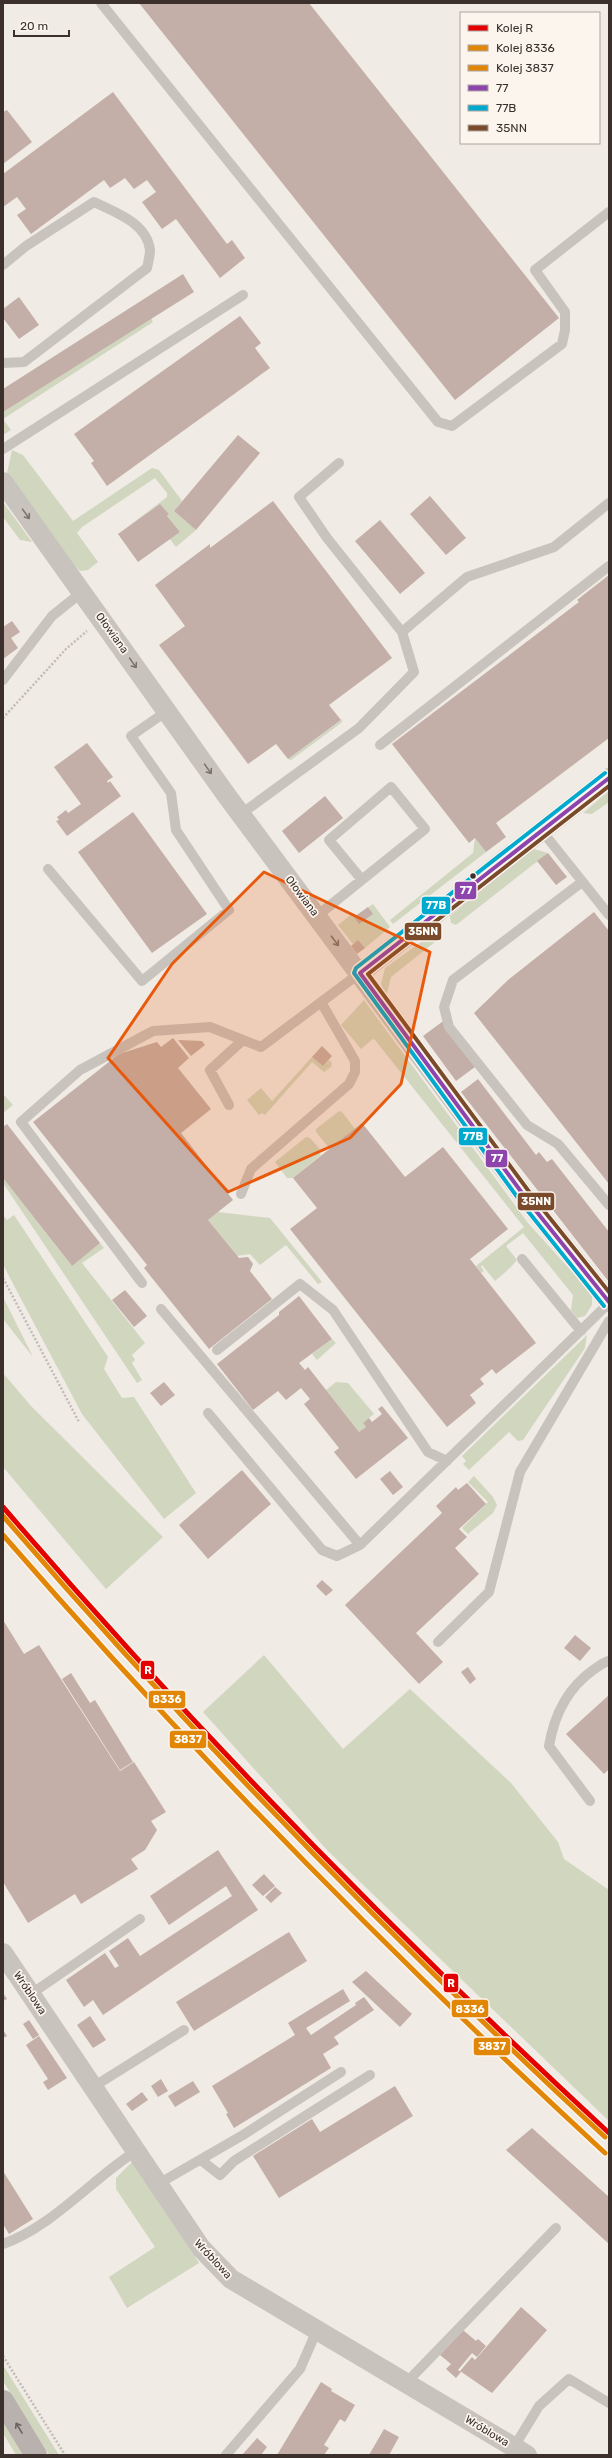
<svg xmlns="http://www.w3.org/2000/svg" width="612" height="2458" viewBox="0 0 612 2458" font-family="Rubik,sans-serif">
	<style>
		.green { fill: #d1d6bf }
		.building { fill: #c3afa7 }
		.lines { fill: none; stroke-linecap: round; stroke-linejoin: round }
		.path { stroke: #c2bbb6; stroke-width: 2.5; stroke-dasharray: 2 2; stroke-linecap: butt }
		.lane { stroke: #c9c3be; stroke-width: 10 }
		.street { stroke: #c9c3be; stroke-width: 20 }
		.primary { stroke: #b8b1ad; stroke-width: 22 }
		.bus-1-casing { stroke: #fbf5ee; stroke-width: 7 }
		.bus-2-casing { stroke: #fbf5ee; stroke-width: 7 }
		.bus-3-casing { stroke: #fbf5ee; stroke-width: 7 }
		.bus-1 { stroke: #8e44ad; stroke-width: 4 }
		.bus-2 { stroke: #00a9ce; stroke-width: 4 }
		.bus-3 { stroke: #7a4b2a; stroke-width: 4 }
		.rail-1-casing { stroke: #fbf5ee; stroke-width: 8 }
		.rail-2-casing { stroke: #fbf5ee; stroke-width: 8 }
		.rail-3-casing { stroke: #fbf5ee; stroke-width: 8 }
		.rail-1 { stroke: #e50000; stroke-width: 5 }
		.rail-2 { stroke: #e28606; stroke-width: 5 }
		.rail-3 { stroke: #e28606; stroke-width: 5 }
		.oneway { stroke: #7b726d }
		.oneway2 { stroke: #6d645f }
		.marked { fill: #e8590c; fill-opacity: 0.2; stroke: #e8590c; stroke-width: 3; stroke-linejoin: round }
		.bus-dot { fill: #3b302b; stroke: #fbf5ee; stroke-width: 1.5 }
		.labels { text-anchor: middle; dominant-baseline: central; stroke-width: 3.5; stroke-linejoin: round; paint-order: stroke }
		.street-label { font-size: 11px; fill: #3b302b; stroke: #fbf5ee }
		.line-badge { stroke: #fbf5ee; stroke-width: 1.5 }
		.badge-label { font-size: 11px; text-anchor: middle; font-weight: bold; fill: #fff }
	</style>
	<rect width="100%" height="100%" fill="#f0ebe5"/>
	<path class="green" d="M 151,318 L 153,322 L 3,419 L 3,412 Z
		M 3,419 L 11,430 L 3,435 Z
		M 12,450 L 23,455 L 73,521 L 152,468 L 159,470 L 182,501 L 174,511 L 196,530 L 176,547 L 170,539 L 180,532 L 167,516 L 169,514 L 160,504 L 118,534 L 167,497 L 167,493 L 155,478 L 82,527 L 77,533 L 98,562 L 88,570 L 80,571 L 73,564 L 7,473 Z
		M 3,502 L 32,542 L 20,540 L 3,517 Z
		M 343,719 L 341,723 L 291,760 L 288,759 Z
		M 609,791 L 609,802 L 592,814 L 583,813 Z
		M 475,838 L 486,852 L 393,924 L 390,920 L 473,853 Z
		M 530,848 L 548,853 L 456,925 L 451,923 L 450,916 L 521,859 Z
		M 373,904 L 390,927 L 365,948 L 358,940 L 353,944 L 338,925 L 352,914 L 356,916 Z
		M 432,934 L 440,938 L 391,977 L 387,993 L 384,994 L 381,984 L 385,968 Z
		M 364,1000 L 528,1223 L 592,1294 L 592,1305 L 585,1316 L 577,1318 L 571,1310 L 573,1295 L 523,1233 L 506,1246 L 517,1260 C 510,1269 504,1273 495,1281 L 482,1265 L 481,1267 L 484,1271 L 481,1273 L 476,1266 L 524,1227 L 375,1040 L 373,1039 L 361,1049 L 341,1025 Z
		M 312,1057 L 323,1066 L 329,1060 L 332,1063 L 331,1067 L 324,1072 L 312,1062 L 265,1115 L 262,1113 L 259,1115 L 247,1100 L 261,1088 L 272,1101 Z
		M 3,1094 L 13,1105 L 3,1113 Z
		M 339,1111 L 342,1112 L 355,1129 L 330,1149 L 316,1132 L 316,1129 Z
		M 306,1137 L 310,1138 L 320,1149 L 318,1151 L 321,1155 L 293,1178 L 287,1178 L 275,1162 Z
		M 3,1178 L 71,1265 L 100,1243 L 104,1248 L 82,1263 L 145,1343 L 132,1355 L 135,1360 L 132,1363 L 142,1380 L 137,1383 L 3,1183 Z
		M 218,1212 L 270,1218 L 322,1282 L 318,1284 L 286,1245 L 260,1265 L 250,1254 L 237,1256 L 208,1220 Z
		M 3,1215 L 7,1220 L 14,1215 L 108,1357 L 104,1369 L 122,1398 L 134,1397 L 196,1493 L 164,1519 L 82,1414 L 10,1278 L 3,1264 Z
		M 3,1297 L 33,1357 L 3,1319 Z
		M 587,1335 L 585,1348 L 523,1440 L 518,1441 L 509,1432 L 469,1470 L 463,1464 L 466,1461 L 462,1456 Z
		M 332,1339 L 336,1343 L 317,1360 L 312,1354 Z
		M 3,1373 L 31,1406 L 163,1537 L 106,1589 L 3,1467 Z
		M 336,1382 L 348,1383 L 374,1414 L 363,1423 L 366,1427 L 359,1432 L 326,1390 Z
		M 474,1476 L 493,1497 L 497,1505 L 493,1513 L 468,1534 L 462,1528 L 488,1502 L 468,1482 Z
		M 264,1655 L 343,1749 L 410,1689 L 511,1783 L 558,1842 L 564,1859 L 609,1890 L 609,2121 L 328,1851 L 203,1712 Z
		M 132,2162 L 199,2263 L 127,2308 L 109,2277 L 155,2247 L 116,2189 L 116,2178 Z
		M 3,2365 L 59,2455 L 49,2455 L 3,2381 Z
		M 3,2420 L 25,2455 L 16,2455 L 3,2433 Z"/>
	<path class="building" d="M 139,3 L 309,3 L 559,318 L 455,400 Z
		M 113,92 L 227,244 L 232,240 L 245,258 L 220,278 L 176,219 L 162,229 L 142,202 L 156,192 L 147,180 L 134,189 L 125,178 L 110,188 L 104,180 L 31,234 L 17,215 L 26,209 L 17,197 L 3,207 L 3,174 Z
		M 7,110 L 32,142 L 3,164 L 3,112 Z
		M 183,274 L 194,292 L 3,412 L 3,389 Z
		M 19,297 L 39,325 L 19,339 L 3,318 L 3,309 Z
		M 240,316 L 261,343 L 255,348 L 270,368 L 107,486 L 91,463 L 94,461 L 74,434 Z
		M 238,435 L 260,453 L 196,530 L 174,511 Z
		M 430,496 L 466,538 L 446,555 L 410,514 Z
		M 273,501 L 392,658 L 329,705 L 341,720 L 288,759 L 276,744 L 248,764 L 159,645 L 185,626 L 155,585 L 210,544 L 210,548 Z
		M 160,504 L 169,514 L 167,516 L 180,532 L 138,562 L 118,534 Z
		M 380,520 L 425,573 L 400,594 L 355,541 Z
		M 609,575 L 609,738 L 496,823 L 506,837 L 486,852 L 475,838 L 469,843 L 392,744 L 579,602 L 577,600 Z
		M 12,621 L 20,632 L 11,638 L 18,648 L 3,659 L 3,627 Z
		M 87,743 L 113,777 L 107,781 L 108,783 L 110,781 L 121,796 L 67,836 L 56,821 L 59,820 L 57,817 L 66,810 L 68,813 L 81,804 L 54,767 Z
		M 325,796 L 343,818 L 299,853 L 282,831 Z
		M 133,812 L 207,914 L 152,953 L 78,852 Z
		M 548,853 L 567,877 L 556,885 L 537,861 Z
		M 368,907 L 373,914 L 359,924 L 354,917 Z
		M 594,912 L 609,931 L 609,1184 L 474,1013 L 508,980 Z
		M 358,940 L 365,948 L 357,954 L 351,946 Z
		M 446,1019 L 479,1064 L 456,1081 L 423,1036 Z
		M 173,1038 L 189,1058 L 178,1068 L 211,1109 L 181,1133 L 233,1200 L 208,1220 L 239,1258 L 248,1257 L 253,1264 L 250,1271 L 272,1299 L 209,1349 L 144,1268 L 147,1265 L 33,1122 L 119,1054 L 157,1042 L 161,1047 Z
		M 178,1040 L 202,1041 L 205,1045 L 191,1056 Z
		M 322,1046 L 332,1056 L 323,1066 L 312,1057 Z
		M 478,1079 L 536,1155 L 539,1152 L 547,1162 L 552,1159 L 609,1232 L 609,1282 L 461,1092 Z
		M 362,1123 L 405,1177 L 443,1147 L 508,1229 L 470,1259 L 536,1343 L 496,1374 L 492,1369 L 480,1379 L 484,1384 L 470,1395 L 476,1403 L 447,1427 L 290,1229 L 317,1208 L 293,1178 Z
		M 7,1124 L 100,1243 L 72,1266 L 3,1178 L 3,1127 Z
		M 125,1290 L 147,1316 L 134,1327 L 112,1300 Z
		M 299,1296 L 332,1339 L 299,1363 L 305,1370 L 308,1367 L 359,1432 L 366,1427 L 363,1423 L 369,1418 L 372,1422 L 382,1414 L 378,1409 L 382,1406 L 408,1438 L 356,1479 L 334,1452 L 339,1448 L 304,1404 L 310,1399 L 301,1388 L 286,1400 L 278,1391 L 253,1410 L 217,1364 L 279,1315 L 279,1312 Z
		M 164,1382 L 175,1395 L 161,1406 L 150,1393 Z
		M 242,1470 L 271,1504 L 208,1559 L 179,1525 Z
		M 390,1471 L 403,1487 L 393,1495 L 380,1479 Z
		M 467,1483 L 486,1504 L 459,1529 L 467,1537 L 455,1548 L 479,1574 L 416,1633 L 443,1662 L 419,1684 L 345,1605 L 442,1513 L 436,1506 L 456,1487 L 458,1490 Z
		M 322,1580 L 333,1590 L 326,1596 L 316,1586 Z
		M 3,1620 L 24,1654 L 39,1645 L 120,1771 L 134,1762 L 166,1812 L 151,1821 L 157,1830 L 145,1850 L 131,1859 L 138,1869 L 81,1904 L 75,1894 L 28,1923 L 3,1882 Z
		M 575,1635 L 591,1648 L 580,1661 L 564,1648 Z
		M 468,1667 L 476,1679 L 470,1684 L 461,1672 Z
		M 71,1673 L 90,1703 L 95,1700 L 133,1762 L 120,1770 L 62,1679 Z
		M 609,1695 L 609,1769 L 604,1774 L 566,1734 Z
		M 218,1850 L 258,1910 L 103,2015 L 93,2000 L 84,2007 L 66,1980 L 105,1953 L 115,1968 L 119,1966 L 109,1951 L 128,1938 L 140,1956 L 232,1896 L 226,1886 L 169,1925 L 150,1896 Z
		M 264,1874 L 275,1886 L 263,1896 L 252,1885 Z
		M 275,1887 L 282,1893 L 271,1903 L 265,1897 Z
		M 289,1932 L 307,1961 L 194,2031 L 176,2002 Z
		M 366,1971 L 412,2014 L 400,2027 L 352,1982 Z
		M 343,1989 L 350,2001 L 306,2028 L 311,2035 L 356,2005 L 355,2003 L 364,1997 L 374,2010 L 334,2037 L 339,2044 L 323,2054 L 331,2068 L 234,2128 L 226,2114 L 228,2113 L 212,2086 L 295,2035 L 288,2023 Z
		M 3,1993 L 7,1999 L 3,2001 Z
		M 90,2016 L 106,2040 L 93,2048 L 77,2025 Z
		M 29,2020 L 39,2035 L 33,2039 L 23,2024 Z
		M 3,2030 L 7,2036 L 3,2038 Z
		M 39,2036 L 67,2078 L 48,2090 L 43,2082 L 48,2079 L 26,2045 Z
		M 161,2079 L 168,2091 L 158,2097 L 151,2086 Z
		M 193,2081 L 200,2092 L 175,2107 L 168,2096 Z
		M 395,2086 L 413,2116 L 279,2198 L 253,2156 L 312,2119 L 320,2132 Z
		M 142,2092 L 148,2100 L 132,2111 L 126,2104 Z
		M 532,2128 L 609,2197 L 609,2244 L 506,2150 Z
		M 3,2171 L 33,2219 L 9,2234 L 3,2224 Z
		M 521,2307 L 547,2330 L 492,2393 L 460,2371 L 472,2357 L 475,2360 Z
		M 463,2330 L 476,2341 L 478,2339 L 486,2346 L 477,2357 L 472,2353 L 458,2370 L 461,2372 L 456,2378 L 446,2369 L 451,2364 L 440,2355 Z
		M 321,2382 L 332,2389 L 331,2391 L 355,2405 L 345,2422 L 340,2419 L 324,2445 L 329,2448 L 324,2455 L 277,2455 Z
		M 384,2429 L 399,2437 L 389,2455 L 369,2455 Z
		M 257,2438 L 267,2447 L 261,2455 L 242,2455 Z"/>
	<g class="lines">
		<path class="path" d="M 3,718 L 66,649 L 87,631
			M 3,1278 L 79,1422
			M 3,2356 L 65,2455"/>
		<path class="lane" d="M 101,3 L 438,422 L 452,426 L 562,344 L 565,330 L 565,312 L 535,270 L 609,212
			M 3,265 L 26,246 L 94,202 C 115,212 147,223 150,250 C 150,256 148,263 147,268 L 24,362 L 3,363
			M 3,449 L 243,295
			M 402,632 L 467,577 L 554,547 L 609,503
			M 3,680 L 52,616 L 82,592
			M 380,745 L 609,566
			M 241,814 L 359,728 L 414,672 L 402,632 L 327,538 L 299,497 L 339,463
			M 542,831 L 609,915
			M 48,869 L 142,981 L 229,910 L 176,830 L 171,793 L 131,736 L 167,711
			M 582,882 L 453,980 L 444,1007 L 449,1027 L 527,1125 L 558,1144 L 609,1205
			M 317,916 L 425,829 L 391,787 L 329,840 L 362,880
			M 229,1105 L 210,1070 L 243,1040
			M 241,1194 L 251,1169 L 349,1084 L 355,1072 L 355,1061 L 321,1002
			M 522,1259 L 581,1331
			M 142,1283 L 21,1122 L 80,1070 L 153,1031 L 210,1027 L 261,1047 L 360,973
			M 161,1309 L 360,1545 L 609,1303
			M 217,1350 L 300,1284 L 333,1310 L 428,1452 L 447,1461
			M 208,1413 L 322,1550 L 337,1556 L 360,1545
			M 438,1642 L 489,1592 L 520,1472 L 609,1321
			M 590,1801 L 549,1746 C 554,1716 568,1688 593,1670 C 598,1667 603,1662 609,1661
			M 31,1994 L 140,1919
			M 93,2087 L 184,2030
			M 201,2160 L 220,2175 L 234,2161 L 370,2075
			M 158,2184 L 243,2135 L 341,2072
			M 3,2244 C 52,2227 92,2179 136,2151
			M 406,2383 L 556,2228
			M 514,2447 L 539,2406 L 569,2379 L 609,2403
			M 226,2455 L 300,2369 L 317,2330"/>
		<path class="street" d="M 3,482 L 227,796 L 528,1201 L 609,1302
			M 360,973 L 609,778
			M 3,1953 L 201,2248 L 231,2279 L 527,2455"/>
		<path class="primary" d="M 3,2401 L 36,2455"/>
		<g class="bus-1-casing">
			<path id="bus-1" d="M 609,778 L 360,973 L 528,1201 L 609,1302"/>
		</g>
		<g class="bus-2-casing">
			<path id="bus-2" d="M 604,1306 L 523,1205 L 354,973 L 356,968 L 605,773"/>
		</g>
		<g class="bus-3-casing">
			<path id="bus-3" d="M 609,786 L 368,974 L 533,1197 L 609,1292"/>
		</g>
		<use href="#bus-1" class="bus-1"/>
		<use href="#bus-2" class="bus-2"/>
		<use href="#bus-3" class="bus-3"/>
		<g class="rail-1-casing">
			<path id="rail-1" d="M 3,1507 C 193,1728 395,1935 609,2133"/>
		</g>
		<g class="rail-2-casing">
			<path id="rail-2" d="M 3,1516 C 192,1735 393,1941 605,2137"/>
		</g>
		<g class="rail-3-casing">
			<path id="rail-3" d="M 3,1535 C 192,1753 393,1957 605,2153"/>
		</g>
		<use href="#rail-1" class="rail-1"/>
		<use href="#rail-2" class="rail-2"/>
		<use href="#rail-3" class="rail-3"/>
	</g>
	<defs><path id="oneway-shaft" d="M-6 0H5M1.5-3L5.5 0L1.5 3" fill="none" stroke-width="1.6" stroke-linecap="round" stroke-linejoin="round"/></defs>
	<g class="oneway">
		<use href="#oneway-shaft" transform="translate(26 514) rotate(54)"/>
		<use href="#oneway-shaft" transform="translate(133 663) rotate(55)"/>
		<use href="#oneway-shaft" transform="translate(208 769) rotate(55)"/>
		<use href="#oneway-shaft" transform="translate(335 941) rotate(53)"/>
	</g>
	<use class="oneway2" href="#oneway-shaft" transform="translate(19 2428) rotate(-121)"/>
	<path class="marked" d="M 264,872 L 430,952 L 401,1084 L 350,1138 L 228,1192 L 108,1058 L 172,964 Z"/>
	<circle class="bus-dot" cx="473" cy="876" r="3.5"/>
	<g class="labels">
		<g class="street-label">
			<text transform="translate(112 633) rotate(54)">Ołowiana</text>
			<text transform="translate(302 896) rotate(53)">Ołowiana</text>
			<text transform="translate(30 1993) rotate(56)">Wróblowa</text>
			<text transform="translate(213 2259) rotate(47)">Wróblowa</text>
			<text transform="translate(487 2431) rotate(31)">Wróblowa</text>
		</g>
	</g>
	<g class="line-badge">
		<rect x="454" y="881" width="23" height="19" rx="4" fill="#8e44ad"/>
		<rect x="421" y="896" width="30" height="19" rx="4" fill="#00a9ce"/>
		<rect x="404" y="922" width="38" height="19" rx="4" fill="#7a4b2a"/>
		<rect x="458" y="1127" width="30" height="19" rx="4" fill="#00a9ce"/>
		<rect x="485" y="1149" width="23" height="19" rx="4" fill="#8e44ad"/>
		<rect x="517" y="1192" width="38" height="19" rx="4" fill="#7a4b2a"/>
		<rect x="140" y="1660" width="15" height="20" rx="4" fill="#e50000"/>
		<rect x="148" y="1690" width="38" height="19" rx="4" fill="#e28606"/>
		<rect x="169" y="1730" width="38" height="19" rx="4" fill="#e28606"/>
		<rect x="443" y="1973" width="16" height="20" rx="4" fill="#e50000"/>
		<rect x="451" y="1999" width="38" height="19" rx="4" fill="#e28606"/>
		<rect x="473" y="2037" width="38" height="19" rx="4" fill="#e28606"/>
	</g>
	<g class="badge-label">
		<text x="466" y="894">77</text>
		<text x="436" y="909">77B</text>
		<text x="423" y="935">35NN</text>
		<text x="473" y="1140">77B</text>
		<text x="497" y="1162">77</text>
		<text x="536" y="1205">35NN</text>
		<text x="148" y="1674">R</text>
		<text x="167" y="1703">8336</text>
		<text x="188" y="1743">3837</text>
		<text x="451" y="1987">R</text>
		<text x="470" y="2013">8336</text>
		<text x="492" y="2050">3837</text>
	</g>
	<rect width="612" height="2458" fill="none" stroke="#3b302b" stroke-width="8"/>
	<rect x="460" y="12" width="140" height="132" fill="#fbf5ee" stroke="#aea6a0"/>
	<rect x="468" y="25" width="20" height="6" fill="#e50000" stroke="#aea6a0"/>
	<text x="496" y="32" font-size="12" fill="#3b302b">Kolej R</text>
	<rect x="468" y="45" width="20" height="6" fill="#e28606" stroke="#aea6a0"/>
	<text x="496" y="52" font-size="12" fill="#3b302b">Kolej 8336</text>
	<rect x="468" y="65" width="20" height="6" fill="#e28606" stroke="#aea6a0"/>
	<text x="496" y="72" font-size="12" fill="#3b302b">Kolej 3837</text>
	<rect x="468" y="85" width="20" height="6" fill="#8e44ad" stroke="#aea6a0"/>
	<text x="496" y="92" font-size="12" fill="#3b302b">77</text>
	<rect x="468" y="105" width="20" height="6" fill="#00a9ce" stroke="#aea6a0"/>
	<text x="496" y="112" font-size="12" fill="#3b302b">77B</text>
	<rect x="468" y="125" width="20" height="6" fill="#7a4b2a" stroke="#aea6a0"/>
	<text x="496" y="132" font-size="12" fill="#3b302b">35NN</text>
	<path d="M14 30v6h55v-6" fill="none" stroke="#3b302b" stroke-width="2"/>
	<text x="20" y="30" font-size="12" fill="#3b302b" stroke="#fbf5ee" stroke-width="3" paint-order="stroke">20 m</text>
</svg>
